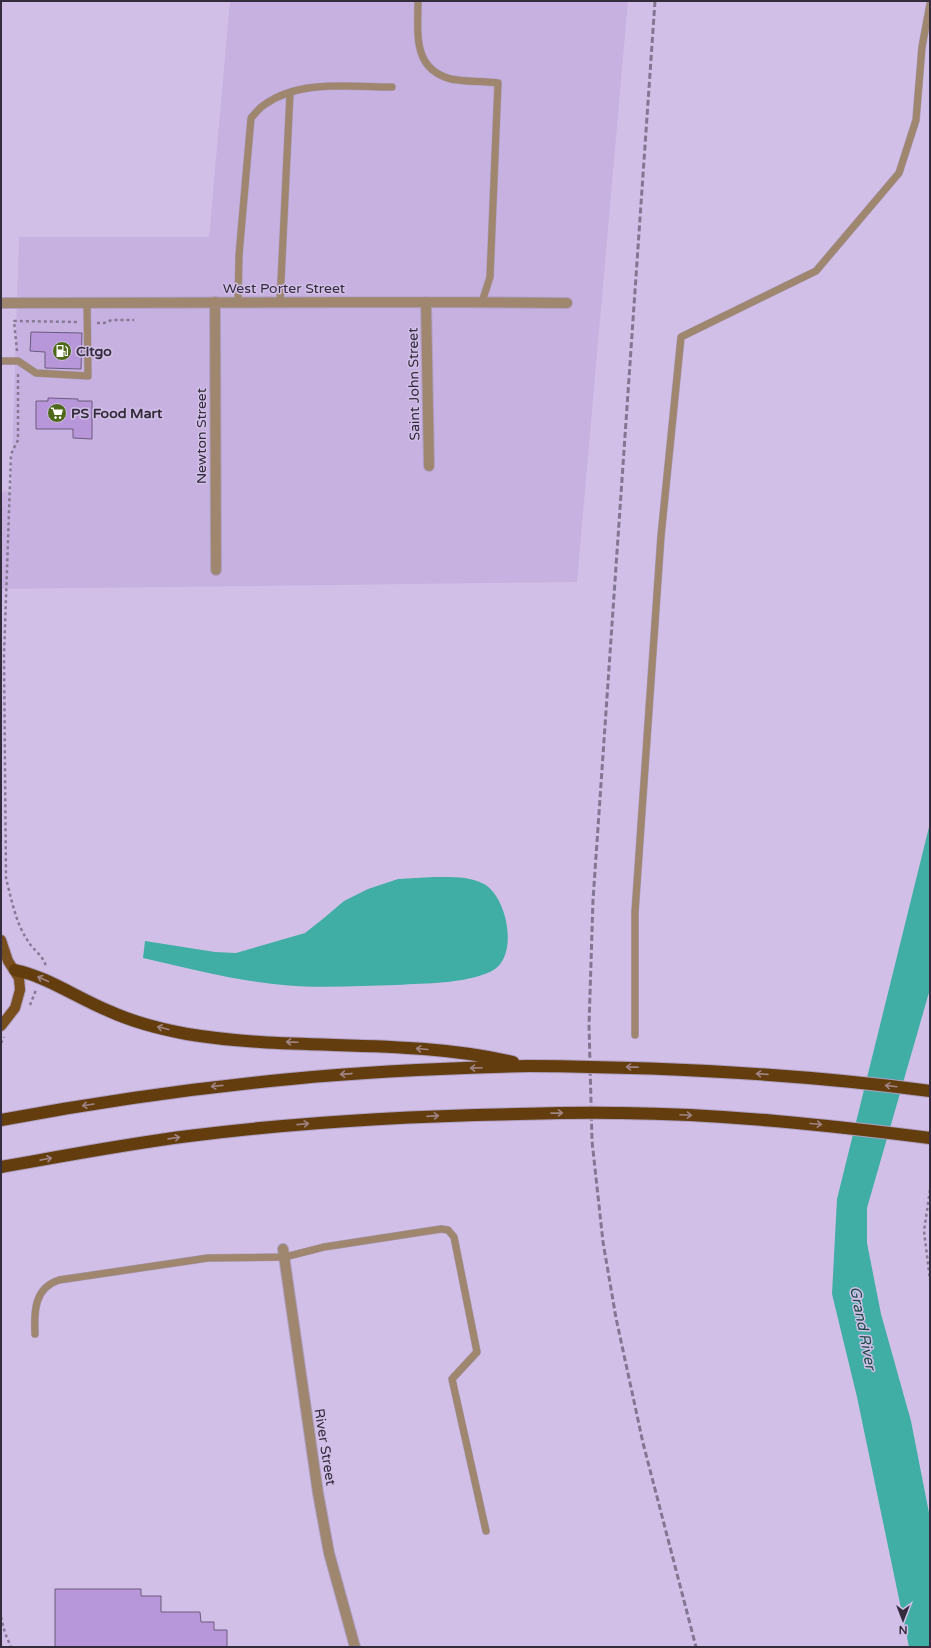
<svg xmlns="http://www.w3.org/2000/svg" width="931" height="1648" viewBox="0 0 931 1648" font-family="'Varela Round',sans-serif">
	<style>
		.built { fill: #c7b1e0 }
		.water { fill: #40aea4 }
		.building { fill: #b797d9; stroke: #6c5b7f }
		.lines { fill: none; stroke-linecap: round; stroke-linejoin: round }
		.lane-casing { stroke: #af9fc2; stroke-width: 8 }
		.street-casing { stroke: #af9fc2; stroke-width: 12 }
		.primary-casing { stroke: #af9fc2; stroke-width: 12 }
		.highway-casing { stroke: #af9fc2; stroke-width: 14 }
		.path { stroke: #867996; stroke-width: 2.5; stroke-dasharray: 3 3; stroke-linecap: butt }
		.lane { stroke: #9e866f; stroke-width: 7 }
		.street { stroke: #9e866f; stroke-width: 10 }
		.primary { stroke: #784e1d; stroke-width: 10 }
		.highway { stroke: #633d0d; stroke-width: 12 }
		.rail { stroke: #837692; stroke-width: 3; stroke-dasharray: 6 3; stroke-linecap: butt }
		.highway-bridge-casing { stroke: #af9fc2; stroke-width: 14; stroke-linecap: butt }
		.highway-bridge { stroke: #633d0d; stroke-width: 12 }
		.oneway { stroke: #a08485 }
		.labels { text-anchor: middle; dominant-baseline: central; stroke-width: 3; stroke-linejoin: round; paint-order: stroke }
		.street-label { font-size: 14px; fill: #342c3c; stroke: #d2bfe8 }
		.poi-label { font-size: 14px; font-weight: bold; fill: #342c3c; stroke: #d2bfe8; text-anchor: start }
		.water-label { font-size: 15px; font-style: italic; fill: #1f4e49; stroke: #d2bfe8 }
	</style>
	<rect width="100%" height="100%" fill="#d2bfe8"/>
	<path class="built" d="M 230,1 L 628,1 L 577,582 L 1,589 L 1,492 L 11,491 L 19,237 L 209,237 Z"/>
	<path class="water" d="M 930,823 L 930,989 L 867,1208 L 867,1243 L 881,1314 L 911,1421 L 930,1518 L 930,1647 L 909,1647 L 857,1397 L 832,1294 L 837,1199 Z
		M 434,877 C 451,877 469,876 484,884 C 508,897 520,960 490,972 C 462,984 427,983 397,985 C 356,986 314,989 273,984 C 229,979 186,968 143,958 L 145,941 L 215,952 L 236,953 L 305,933 L 324,918 L 344,901 L 368,889 L 398,879 Z"/>
	<path class="building" d="M 31,332 L 82,333 L 81,369 L 45,368 L 45,352 L 30,351 Z
		M 48,398 L 78,399 L 78,401 L 92,401 L 92,439 L 73,438 L 73,429 L 36,429 L 36,401 L 48,401 Z
		M 55,1589 L 141,1589 L 141,1596 L 161,1596 L 161,1612 L 200,1612 L 201,1622 L 214,1622 L 214,1630 L 227,1630 L 227,1647 L 55,1647 Z"/>
	<g class="lines">
		<g class="lane-casing">
			<path id="lane" d="M 418,1 C 418,33 412,69 451,79 C 465,82 483,81 498,83 L 490,277 L 482,302
				M 238,302 L 239,255 L 251,118 C 255,114 259,108 264,105 C 300,79 351,87 392,87
				M 280,302 L 290,93
				M 1,361 L 18,361 L 36,373 L 88,376 L 87,302
				M 635,1035 L 635,912 L 661,536 L 681,337 L 816,271 L 899,173 L 916,120 L 922,47 L 930,4
				M 35,1334 C 34,1312 34,1288 59,1280 L 208,1258 L 285,1257 L 324,1247 L 441,1229 L 448,1230 L 454,1237 L 477,1352 L 452,1379 L 486,1531"/>
		</g>
		<g class="street-casing">
			<path id="street" d="M 215,302 L 216,570
				M 426,302 L 429,466
				M 1,303 L 426,302 L 567,303
				M 283,1249 L 318,1493 L 329,1553 L 355,1647"/>
		</g>
		<g class="primary-casing">
			<path id="primary" d="M 1,940 L 8,961 L 19,978 L 20,990 L 15,1008 L 1,1026"/>
		</g>
		<g class="highway-casing">
			<path id="highway" d="M 15,970 C 48,977 77,998 109,1011 C 133,1022 160,1029 187,1034 C 295,1052 406,1037 513,1062
				M 1,1120 C 97,1102 194,1088 291,1079 C 370,1071 450,1068 529,1066
				M 1,1167 C 63,1156 126,1144 189,1136 C 298,1122 408,1116 518,1114"/>
		</g>
		<path class="path" d="M 97,323 L 104,323 L 112,320 L 134,320
			M 17,351 L 14,321 L 78,322
			M 18,374 L 18,440 L 11,454 L 4,655 L 6,878 C 11,898 16,924 28,941 C 33,950 44,956 46,967
			M 30,1005 L 36,990
			M 1,1043 L 4,1037
			M 930,1190 L 924,1231 L 930,1280
			M 1,1617 L 5,1633 L 11,1647"/>
		<use href="#lane" class="lane"/>
		<use href="#street" class="street"/>
		<use href="#primary" class="primary"/>
		<use href="#highway" class="highway"/>
		<path class="rail" d="M 655,1 L 593,900 L 589,1025 L 592,1141 L 603,1242 L 616,1318 L 643,1443 L 696,1647"/>
		<g class="highway-bridge-casing">
			<path id="highway-bridge" d="M 529,1066 C 665,1067 795,1073 930,1091
				M 518,1114 C 552,1113 587,1112 621,1113 C 724,1114 827,1125 930,1138"/>
		</g>
		<use href="#highway-bridge" class="highway-bridge"/>
	</g>
	<defs><path id="oneway-shaft" d="M-6 0H5M1.5-3L5.5 0L1.5 3" fill="none" stroke-width="1.6" stroke-linecap="round" stroke-linejoin="round"/></defs>
	<g class="oneway">
		<use href="#oneway-shaft" transform="translate(43 979) rotate(-156)"/>
		<use href="#oneway-shaft" transform="translate(163 1028) rotate(-166)"/>
		<use href="#oneway-shaft" transform="translate(292 1042) rotate(-178)"/>
		<use href="#oneway-shaft" transform="translate(422 1049) rotate(-175)"/>
		<use href="#oneway-shaft" transform="translate(632 1067) rotate(-179)"/>
		<use href="#oneway-shaft" transform="translate(476 1068) rotate(178)"/>
		<use href="#oneway-shaft" transform="translate(346 1074) rotate(176)"/>
		<use href="#oneway-shaft" transform="translate(762 1074) rotate(-176)"/>
		<use href="#oneway-shaft" transform="translate(217 1086) rotate(174)"/>
		<use href="#oneway-shaft" transform="translate(891 1086) rotate(-173)"/>
		<use href="#oneway-shaft" transform="translate(88 1105) rotate(171)"/>
		<use href="#oneway-shaft" transform="translate(557 1113) rotate(-1)"/>
		<use href="#oneway-shaft" transform="translate(686 1115) rotate(3)"/>
		<use href="#oneway-shaft" transform="translate(433 1116) rotate(-4)"/>
		<use href="#oneway-shaft" transform="translate(303 1124) rotate(-6)"/>
		<use href="#oneway-shaft" transform="translate(816 1124) rotate(5)"/>
		<use href="#oneway-shaft" transform="translate(174 1138) rotate(-8)"/>
		<use href="#oneway-shaft" transform="translate(46 1159) rotate(-11)"/>
	</g>
	<defs>
		<g id="fuel-disc" transform="scale(1)"><circle r="9.5" fill="#4e691a" stroke="#d2bfe8"/><path d="M-5.5-6h7V0h2V4h1.3V-2.5L3-4.5l.8-.8L6-3V5H2.5V1h-1V6h-7ZM-4.2-4.7v3.2H.2V-4.7Z" fill="#fff"/></g>
		<g id="supermarket-disc" transform="scale(1)"><circle r="9.5" fill="#4e691a" stroke="#d2bfe8"/><path d="M-6-5.5h2.5l.6 2H6L4.5 2H-2.5L-4.4-4H-6ZM-1.5 3.2a1.3 1.3 0 1 0 .1 0ZM3 3.2a1.3 1.3 0 1 0 .1 0Z" fill="#fff"/></g>
	</defs>
	<g fill-rule="evenodd">
		<use href="#fuel-disc" x="62" y="351"/>
		<use href="#supermarket-disc" x="57" y="413"/>
	</g>
	<g class="labels">
		<g class="street-label">
			<text x="284" y="288">West Porter Street</text>
			<text transform="translate(414 384) rotate(-91)">Saint John Street</text>
			<text transform="translate(201 436) rotate(-90)">Newton Street</text>
			<text transform="translate(325 1447) rotate(81)">River Street</text>
		</g>
		<g class="poi-label">
			<text x="76" y="351">Citgo</text>
			<text x="71" y="413">PS Food Mart</text>
		</g>
		<g class="water-label">
			<text transform="translate(863 1328) rotate(79)">Grand River</text>
		</g>
	</g>
	<rect width="931" height="1648" fill="none" stroke="#342c3c" stroke-width="4"/>
	<g transform="translate(903 1620) rotate(180)" stroke="#d2bfe8" stroke-width="3" paint-order="stroke">
	<path d="M0-3L7 15L0 10L-7 15Z" fill="#342c3c"/>
	<text y="-6" font-size="11" font-weight="bold" text-anchor="middle" fill="#342c3c">N</text>
	</g>
</svg>
